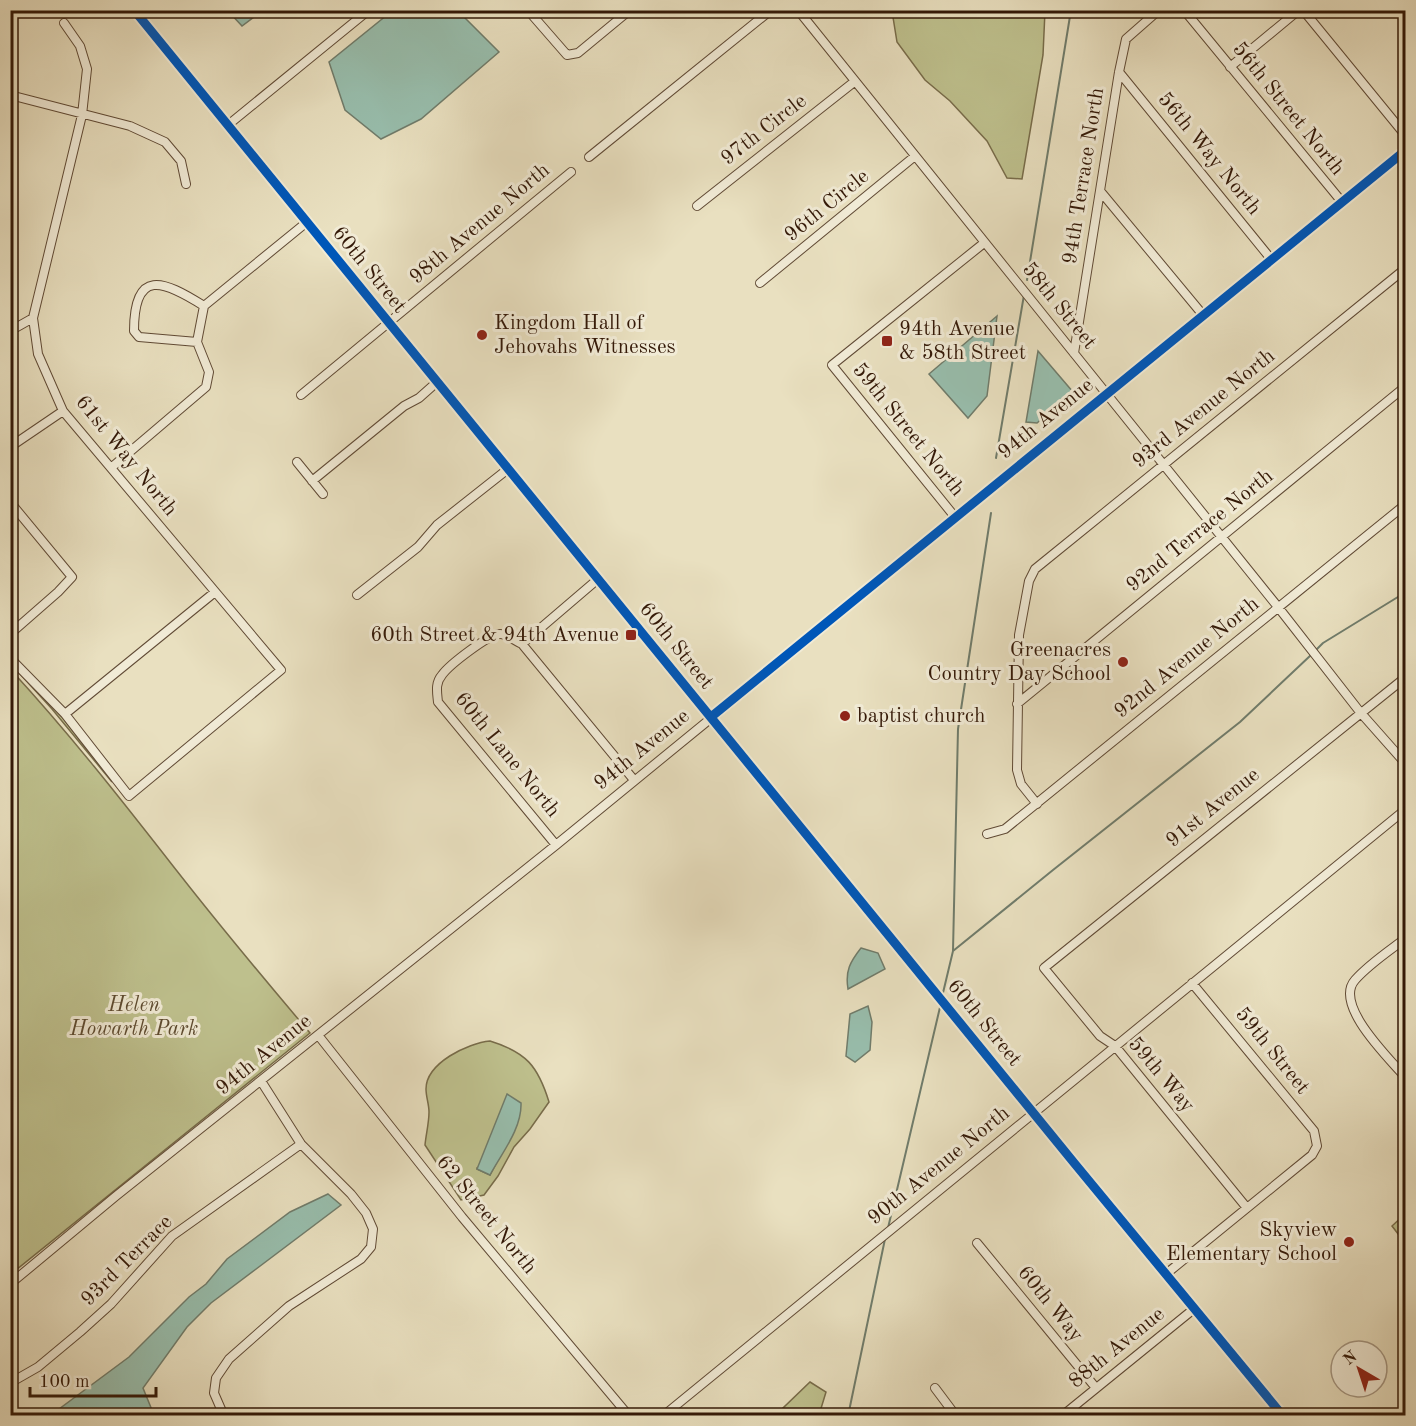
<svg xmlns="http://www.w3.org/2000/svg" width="1416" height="1426" viewBox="0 0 1416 1426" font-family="'Old Standard TT',serif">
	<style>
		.green { fill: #bec08d; stroke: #786c4a; stroke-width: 1.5; fill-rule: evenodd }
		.water { fill: #98bead; stroke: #707c6b; stroke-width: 1.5 }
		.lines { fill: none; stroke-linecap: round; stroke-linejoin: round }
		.stream { stroke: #707c6b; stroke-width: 2 }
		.minor-casing { stroke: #604a35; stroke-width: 10 }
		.minor { stroke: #f1ebd6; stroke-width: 8 }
		.cycleway-casing { stroke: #f1ebd6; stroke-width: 13 }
		.cycleway { stroke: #0057b8; stroke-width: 9 }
		.poi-dot { fill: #8f2418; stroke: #f1ebd6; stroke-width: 2 }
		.labels { text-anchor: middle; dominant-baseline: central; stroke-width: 6; stroke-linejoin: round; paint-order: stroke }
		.street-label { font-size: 21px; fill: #331807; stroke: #f1ebd6 }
		.poi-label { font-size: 21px; fill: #331807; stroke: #f1ebd6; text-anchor: start }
		.park-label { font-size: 21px; font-style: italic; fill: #5d4a2f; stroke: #f1ebd6 }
	</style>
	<rect width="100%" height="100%" fill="#e9e0c0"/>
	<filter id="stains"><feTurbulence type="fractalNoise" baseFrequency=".00333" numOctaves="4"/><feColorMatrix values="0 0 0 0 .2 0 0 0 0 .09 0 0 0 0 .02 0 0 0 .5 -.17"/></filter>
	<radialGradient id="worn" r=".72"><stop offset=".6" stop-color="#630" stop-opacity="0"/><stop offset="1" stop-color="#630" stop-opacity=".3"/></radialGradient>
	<path class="green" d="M 892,11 L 1045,11 L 1043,55 L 1022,179 L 1007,178 L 987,141 L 950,101 L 925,80 L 897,42 Z
		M 11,664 L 62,717 L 112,782 L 52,709 Z
		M 11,670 C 70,734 123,802 177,871 C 220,926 265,980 310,1033 L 11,1274 Z
		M 490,1041 C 526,1052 538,1066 549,1102 L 530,1129 L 514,1147 L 498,1176 L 484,1195 L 461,1200 L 425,1145 C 426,1134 429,1123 429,1112 C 429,1104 426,1097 426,1089 C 426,1063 468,1043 490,1041 ZM 501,1154 L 490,1175 L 477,1169 L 477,1168 Z
		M 1405,1214 L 1405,1243 L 1392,1226 Z
		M 810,1382 L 826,1392 L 819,1415 L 785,1415 L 782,1409 Z"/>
	<path class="water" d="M 228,11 L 262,11 L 242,26 Z
		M 392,11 L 458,11 L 499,52 L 421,119 L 381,139 L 345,110 L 329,62 Z
		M 997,316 L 987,396 L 968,418 L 929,374 Z
		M 1038,351 L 1073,392 L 1037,423 L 1026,422 Z
		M 861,948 L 878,953 L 885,969 L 848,989 C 845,971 850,962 861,948 Z
		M 868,1006 L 872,1022 L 870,1050 L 855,1062 L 846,1056 L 850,1014 Z
		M 507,1094 L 521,1103 C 522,1129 501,1154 490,1175 L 477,1169 Z
		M 328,1194 L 341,1205 L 211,1303 L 187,1327 L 143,1388 L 154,1415 L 51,1415 L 129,1357 L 189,1297 L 206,1284 L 227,1259 L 290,1212 Z"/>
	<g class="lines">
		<path class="stream" d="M 1027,280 L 1071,10
			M 996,458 L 1024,295
			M 1315,651 L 1323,643 L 1406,592
			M 953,951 L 1053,870 L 1240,722 L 1311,655
			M 942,997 L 953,951 L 958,729 L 991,513
			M 888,1228 L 941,1003
			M 848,1416 L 885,1239"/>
		<g class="minor-casing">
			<path id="minor" d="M 134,10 L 1075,1164 L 1283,1416
				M 531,10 L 533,16 L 567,55 L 578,53 L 630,10
				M 798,10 L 1278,607 L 1360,712 L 1406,764
				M 1184,10 L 1342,202
				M 1303,10 L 1406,136
				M 1230,67 L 1299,10
				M 1119,72 L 1271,259
				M 10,95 L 130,126 L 165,142 L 181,161 L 186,184
				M 228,125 L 369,10
				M 589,157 L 771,10
				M 1101,192 L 1203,315
				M 697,206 L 854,82
				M 760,283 L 915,156
				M 10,331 L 33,318
				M 197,342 L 139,337 L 134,331 C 134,268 163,280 204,306
				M 1074,353 L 1119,72 L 1126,39 L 1159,10
				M 301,395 L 571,172
				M 10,447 L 63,411
				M 297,462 L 323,494
				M 112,467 L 206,387 L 209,372 L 197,342 L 204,306 L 307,222
				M 312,481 L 404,406 L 419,398 L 437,382
				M 10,502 L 72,577 L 58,592 L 10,634
				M 955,517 L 832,365 L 984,243
				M 357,595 L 418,547 L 437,525 L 508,469
				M 522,644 L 598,579
				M 10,658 L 65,714 L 129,796 L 281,670 L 63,411 L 38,354 L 33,318 L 82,115 L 87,69 L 80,46 L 64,23
				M 1017,704 L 1406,386
				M 65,714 L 215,592
				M 1037,804 L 1021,784 L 1017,770 L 1019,635 L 1029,581 L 1035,569 L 1406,268
				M 987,834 L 1005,829 L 1406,504
				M 556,845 L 438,702 C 437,692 435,683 442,675 C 449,665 489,634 500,634 C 507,634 515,641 522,644 L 634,780
				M 1406,938 C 1389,951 1369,964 1355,980 C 1333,1005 1390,1059 1406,1078
				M 318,1035 L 462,1217 L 629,1416
				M 1247,1208 L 1115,1046 L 1100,1036 L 1044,968 L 1406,677
				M 977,1243 L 1096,1388
				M 1166,1274 L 1312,1155 L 1317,1146 L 1314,1131 L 1192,983
				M 10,1284 L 116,1196 L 556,845 L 1406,150
				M 10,1383 L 38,1367 L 80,1332 L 111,1304 L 172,1236 L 301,1144
				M 935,1388 L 956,1416
				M 224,1416 L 214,1393 L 216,1378 L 229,1359 L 289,1306 L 361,1259 L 371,1247 L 373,1229 L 366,1213 L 351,1194 L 301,1144 L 261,1081
				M 663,1416 L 1406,809
				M 1062,1416 L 1195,1308"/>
		</g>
		<use href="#minor" class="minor"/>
		<g class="cycleway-casing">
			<path id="cycleway" d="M 134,10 L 1075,1164 L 1283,1416
				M 711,717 L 1406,150"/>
		</g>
		<use href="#cycleway" class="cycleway"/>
	</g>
	<g class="poi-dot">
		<circle cx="482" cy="335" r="6"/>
		<rect x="881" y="335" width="12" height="12" rx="3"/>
		<rect x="625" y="629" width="12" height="12" rx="3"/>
		<circle cx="1123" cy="662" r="6"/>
		<circle cx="845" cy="716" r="6"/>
		<circle cx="1349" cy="1242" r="6"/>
	</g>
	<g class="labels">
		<g class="street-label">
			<text transform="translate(1288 109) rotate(51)">56th Street North</text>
			<text transform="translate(764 130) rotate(-38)">97th Circle</text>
			<text transform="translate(1209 154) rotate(51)">56th Way North</text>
			<text transform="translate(1084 176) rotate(-81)">94th Terrace North</text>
			<text transform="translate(827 206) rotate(-39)">96th Circle</text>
			<text transform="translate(480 224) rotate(-40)">98th Avenue North</text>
			<text transform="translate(369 270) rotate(51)">60th Street</text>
			<text transform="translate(1059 306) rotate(51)">58th Street</text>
			<text transform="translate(1204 409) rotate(-39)">93rd Avenue North</text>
			<text transform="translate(1046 419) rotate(-39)">94th Avenue</text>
			<text transform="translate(908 430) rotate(51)">59th Street North</text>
			<text transform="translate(126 456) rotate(51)">61st Way North</text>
			<text transform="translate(1200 531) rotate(-39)">92nd Terrace North</text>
			<text transform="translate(676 646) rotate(51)">60th Street</text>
			<text transform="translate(1187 658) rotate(-39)">92nd Avenue North</text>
			<text transform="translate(642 750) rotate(-39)">94th Avenue</text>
			<text transform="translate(507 755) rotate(51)">60th Lane North</text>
			<text transform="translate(1213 808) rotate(-39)">91st Avenue</text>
			<text transform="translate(984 1023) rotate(51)">60th Street</text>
			<text transform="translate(1272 1051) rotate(51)">59th Street</text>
			<text transform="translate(264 1055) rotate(-39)">94th Avenue</text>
			<text transform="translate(1161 1075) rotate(50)">59th Way</text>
			<text transform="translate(939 1166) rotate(-39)">90th Avenue North</text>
			<text transform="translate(486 1215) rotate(51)">62 Street North</text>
			<text transform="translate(127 1261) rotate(-45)">93rd Terrace</text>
			<text transform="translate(1050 1304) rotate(51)">60th Way</text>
			<text transform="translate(1117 1348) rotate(-39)">88th Avenue</text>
		</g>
		<g class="poi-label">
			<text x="494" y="323">Kingdom Hall of<tspan x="494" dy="24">Jehovahs Witnesses</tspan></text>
			<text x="899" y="329">94th Avenue<tspan x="899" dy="24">&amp; 58th Street</tspan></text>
			<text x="619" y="635" text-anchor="end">60th Street &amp; 94th Avenue</text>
			<text x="1111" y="650" text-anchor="end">Greenacres<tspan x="1111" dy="24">Country Day School</tspan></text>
			<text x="857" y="716">baptist church</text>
			<text x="1337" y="1230" text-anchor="end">Skyview<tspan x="1337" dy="24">Elementary School</tspan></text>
		</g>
		<g class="park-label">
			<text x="134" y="1005">Helen<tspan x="134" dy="24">Howarth Park</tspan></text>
		</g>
	</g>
	<rect width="1416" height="1426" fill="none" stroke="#e9e0c0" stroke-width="36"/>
	<rect x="12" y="12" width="1392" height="1402" fill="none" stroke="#331807" stroke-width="3"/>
	<rect x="18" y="18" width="1380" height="1390" fill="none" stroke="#331807" stroke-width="1.5"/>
	<g transform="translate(1359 1369) rotate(321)"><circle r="28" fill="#f1ebd6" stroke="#a59783" stroke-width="1.5"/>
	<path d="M0-4.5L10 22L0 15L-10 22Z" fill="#8f2418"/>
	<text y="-9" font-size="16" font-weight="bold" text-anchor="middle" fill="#331807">N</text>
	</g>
	<path d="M30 1387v9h126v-9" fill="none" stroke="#331807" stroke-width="3"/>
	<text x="39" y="1387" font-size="18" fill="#331807" stroke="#f1ebd6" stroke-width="4.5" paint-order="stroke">100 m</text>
	<rect width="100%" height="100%" filter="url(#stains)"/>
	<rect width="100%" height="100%" fill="url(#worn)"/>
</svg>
